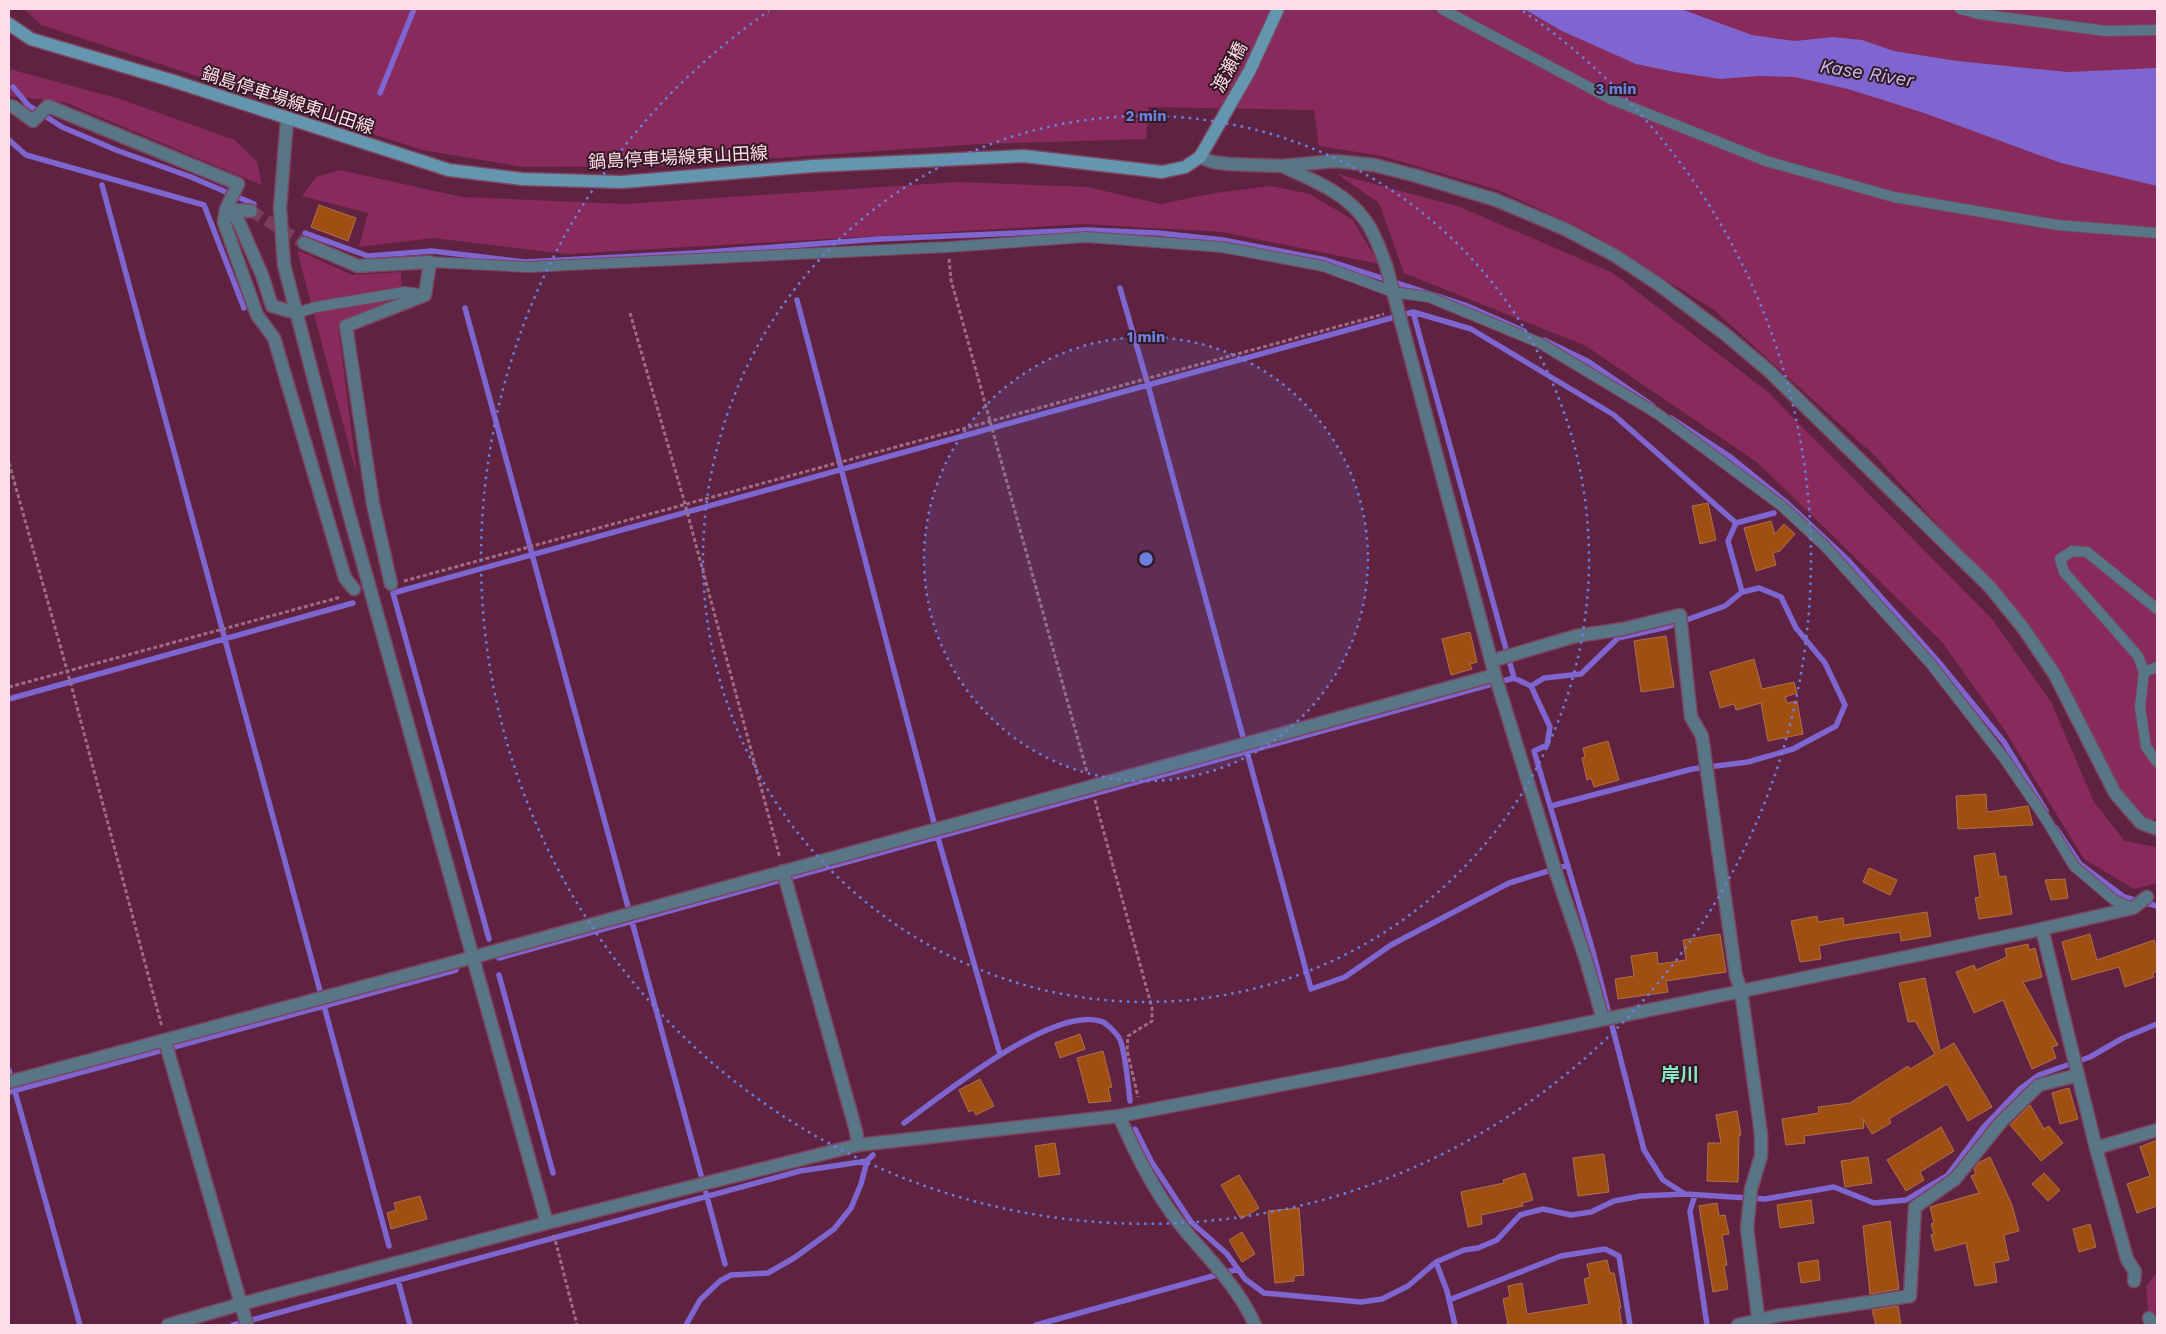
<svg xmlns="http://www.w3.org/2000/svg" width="2166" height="1334" viewBox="0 0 2166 1334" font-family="'Work Sans','Noto Sans JP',sans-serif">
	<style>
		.green { fill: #882a5c }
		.water { fill: #7e65cf }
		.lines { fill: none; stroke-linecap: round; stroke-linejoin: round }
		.stream { stroke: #7e65cf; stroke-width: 5.5 }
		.building { fill: #9f4f12; stroke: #ae704b }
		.minor-tunnel { stroke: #773f5a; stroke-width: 12; stroke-dasharray: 12 6; stroke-linecap: butt }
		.service-casing { stroke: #7b445f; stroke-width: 12 }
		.pedestrian-casing { stroke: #7b445f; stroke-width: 15 }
		.minor-casing { stroke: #7b445f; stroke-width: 15 }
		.tertiary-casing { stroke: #7b445f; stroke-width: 15 }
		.secondary-casing { stroke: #7b445f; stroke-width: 15 }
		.path { stroke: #9d6d83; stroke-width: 3; stroke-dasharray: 4 2.5; stroke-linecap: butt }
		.service { stroke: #587686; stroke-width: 10 }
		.pedestrian { stroke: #587686; stroke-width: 12 }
		.minor { stroke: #587686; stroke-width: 12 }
		.tertiary { stroke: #587686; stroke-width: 12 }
		.secondary { stroke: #6596af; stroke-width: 12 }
		.ring { fill: none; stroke: #6b80de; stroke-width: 2.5; stroke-dasharray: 2.5 5 }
		.labels { text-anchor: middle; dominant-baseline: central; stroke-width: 4; stroke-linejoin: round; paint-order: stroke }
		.street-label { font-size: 18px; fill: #fcdde9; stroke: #341925 }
		.water-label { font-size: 19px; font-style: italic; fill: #c3bbf0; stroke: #341925 }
		.neighbourhood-label { font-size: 19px; font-weight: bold; fill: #89e7c9; stroke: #341925 }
		.centre { fill: #6b80de; stroke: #341925; stroke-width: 2.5 }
		.ring-label { font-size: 15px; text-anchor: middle; font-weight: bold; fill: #6b80de; stroke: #341925; stroke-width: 4; stroke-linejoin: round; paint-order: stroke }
	</style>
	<rect width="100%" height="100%" fill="#5f2341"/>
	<path class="green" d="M 24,9 L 2157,9 L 2157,819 L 2149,819 L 2127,801 L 2063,678 L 2018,613 L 1875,456 L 1714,310 L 1591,233 L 1498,190 L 1382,156 L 1319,146 L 1314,110 L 1149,107 L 1146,139 L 981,144 L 660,166 L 523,167 L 422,150 L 41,25 Z
		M 9,69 L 120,99 L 235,140 L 257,162 L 262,185 L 64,102 L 9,96 Z
		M 340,170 L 462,197 L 626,204 L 957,182 L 1087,187 L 1161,204 L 1215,193 L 1271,186 L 1310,194 L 1353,220 L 1379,264 L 1222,232 L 1084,224 L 567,254 L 433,238 L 359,247 L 368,213 L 302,196 L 316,177 Z
		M 1337,174 L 1460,207 L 1613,273 L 1768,392 L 1992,619 L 2051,702 L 2094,802 L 2125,841 L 2157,847 L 2157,883 L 2134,889 L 2084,859 L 2004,729 L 1942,642 L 1758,463 L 1586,346 L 1404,273 L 1379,203 Z
		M 297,250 L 352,275 L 401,272 L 402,295 L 338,325 L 357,476 Z
		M 2157,1272 L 2157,1325 L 2149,1318 L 2146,1287 Z"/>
	<path class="water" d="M 1524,9 L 1681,9 L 1752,35 L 1795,41 L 1833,37 L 1862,40 L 1894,51 L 1957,61 L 2068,72 L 2157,68 L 2157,186 L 2061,163 L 1924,113 L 1848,89 L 1795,77 L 1759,76 L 1720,79 L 1675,72 L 1636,64 L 1562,31 Z"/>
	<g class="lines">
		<path class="stream" d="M 13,87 L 28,105 L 62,127 L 116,150 L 191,177 L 254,204
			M 380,93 L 414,9
			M 9,140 L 26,155 L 204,205 L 244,308
			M 102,185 L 389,1246
			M 305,233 L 368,256 L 432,251 L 525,262 L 695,253 L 879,239 L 1087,230 L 1158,233 L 1223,240 L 1326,260 L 1465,305 L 1524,331
			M 1120,288 L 1148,385 L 1311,989 L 1345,977 L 1391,945 L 1509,883 L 1568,865
			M 797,300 L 938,838 L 1000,1054
			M 465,308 L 701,1175
			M 1413,312 L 1471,329 L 1614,415 L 1736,523
			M 1544,340 L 1589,362 L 1653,406
			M 1671,418 L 1729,456 L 1787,503 L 1848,560 L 1937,660 L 2004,742 L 2046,811
			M 1531,686 L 1550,727 L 1547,745 L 1534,751 L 1592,948 L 1644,1150 L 1663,1180 L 1685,1194
			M 9,699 L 353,603
			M 1551,806 L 1692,769 L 1748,762 L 1793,749 L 1836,726 L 1845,705 L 1825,663 L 1796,628 L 1781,597 L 1759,588 L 1742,592
			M 2056,828 L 2080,864 L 2124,897 L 2157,906
			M 489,939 L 393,593 L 1413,312 L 1514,678
			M 499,958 L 1514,678 L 1531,686 L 1544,678 L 1581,674 L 1618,638 L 1667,627 L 1725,606 L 1742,592 L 1728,541 L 1736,523 L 1774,513
			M 499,975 L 553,1173
			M 9,1070 L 80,1325
			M 9,1092 L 456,970
			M 904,1123 C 943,1095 1055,1003 1103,1022 C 1107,1024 1116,1033 1119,1038 C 1124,1044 1129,1090 1130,1101
			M 1135,1129 L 1151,1161 L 1191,1222 L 1227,1254 L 1245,1279 L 1264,1293 L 1361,1302 L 1382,1299 L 1408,1286 L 1436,1262 L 1464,1250 L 1478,1248 L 1497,1240 L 1520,1215 L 1543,1209 L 1571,1215 L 1591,1212 L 1614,1201 L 1641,1196 L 1685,1194 L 1765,1199 L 1834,1187 L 1874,1203 L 1906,1200 L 1948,1175 L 1983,1128 L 2020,1089 L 2039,1075 L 2090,1057 L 2123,1038 L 2157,1024
			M 706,1193 L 725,1264
			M 1695,1195 L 1690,1211 L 1707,1325
			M 1436,1262 L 1447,1291 L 1455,1325
			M 398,1280 L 410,1325
			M 1449,1300 L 1561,1256 L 1605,1249 L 1619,1256 L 1630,1325
			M 233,1325 L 800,1171 L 867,1161
			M 686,1325 L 700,1300 L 720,1281 L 731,1275 L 768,1273 L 794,1258 L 834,1229 L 851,1208 L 861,1184 L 867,1161 L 873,1155
			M 1036,1325 L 1238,1269"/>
	</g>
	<path class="building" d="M 319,205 L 356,218 L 348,241 L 311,227 Z
		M 1708,503 L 1716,540 L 1700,544 L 1692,506 Z
		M 1771,521 L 1775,534 L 1784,524 L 1795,534 L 1780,551 L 1773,553 L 1776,565 L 1756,571 L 1744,528 Z
		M 1470,632 L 1477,662 L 1470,664 L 1472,669 L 1451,675 L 1442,639 Z
		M 1666,636 L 1674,687 L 1641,692 L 1634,641 Z
		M 1754,659 L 1762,689 L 1794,682 L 1797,693 L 1785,697 L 1787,703 L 1797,701 L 1803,734 L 1768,741 L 1761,703 L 1736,710 L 1734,704 L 1720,708 L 1710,672 Z
		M 1608,741 L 1619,780 L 1594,787 L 1591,778 L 1587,780 L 1582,758 L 1585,757 L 1583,748 Z
		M 1986,794 L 1987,812 L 2028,806 L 2033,825 L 1958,829 L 1956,796 Z
		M 1995,853 L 1999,877 L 2006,876 L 2012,914 L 1979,919 L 1975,898 L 1980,897 L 1974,856 Z
		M 1869,868 L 1897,880 L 1890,895 L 1863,882 Z
		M 2065,879 L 2068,898 L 2051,900 L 2045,880 Z
		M 1927,912 L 1931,936 L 1901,941 L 1900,932 L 1847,940 L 1819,946 L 1821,959 L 1800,962 L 1791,921 L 1817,916 L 1818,922 L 1843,918 L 1844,925 Z
		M 1720,934 L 1726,972 L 1666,981 L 1668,992 L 1618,999 L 1615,979 L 1634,976 L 1631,956 L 1657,952 L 1658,964 L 1686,960 L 1683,940 Z
		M 2090,934 L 2097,960 L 2154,940 L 2157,948 L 2157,971 L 2153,973 L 2154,977 L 2125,987 L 2119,967 L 2072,980 L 2062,942 Z
		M 2028,944 L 2029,950 L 2035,948 L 2042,977 L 2023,982 L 2058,1045 L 2052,1047 L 2056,1058 L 2032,1069 L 2003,1000 L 1974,1013 L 1956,972 L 1974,965 L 1976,970 L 2007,957 L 2005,949 Z
		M 1925,978 L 1940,1051 L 1954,1043 L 1992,1107 L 1968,1121 L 1947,1084 L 1889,1119 L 1891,1123 L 1872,1134 L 1863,1119 L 1864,1128 L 1804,1136 L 1805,1143 L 1786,1145 L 1782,1119 L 1819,1113 L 1818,1107 L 1850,1103 L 1908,1066 L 1910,1069 L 1935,1054 L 1915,1021 L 1908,1022 L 1899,983 Z
		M 1080,1034 L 1085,1049 L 1060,1058 L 1055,1043 Z
		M 1103,1051 L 1112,1087 L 1108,1088 L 1111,1101 L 1089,1103 L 1077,1058 Z
		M 980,1079 L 994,1106 L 976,1115 L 973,1110 L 969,1112 L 959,1090 Z
		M 2069,1088 L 2078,1119 L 2060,1124 L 2052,1093 Z
		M 2030,1105 L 2044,1129 L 2049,1126 L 2063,1143 L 2041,1161 L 2010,1125 Z
		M 1737,1111 L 1741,1135 L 1739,1135 L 1738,1182 L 1707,1181 L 1708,1143 L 1721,1143 L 1716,1115 Z
		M 1941,1127 L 1954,1151 L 1920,1172 L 1924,1180 L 1906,1191 L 1887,1160 Z
		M 2157,1140 L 2157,1206 L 2137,1213 L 2127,1184 L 2150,1176 L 2140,1147 Z
		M 1055,1143 L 1060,1174 L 1039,1177 L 1035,1146 Z
		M 1604,1154 L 1609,1192 L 1578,1196 L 1573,1158 Z
		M 1868,1157 L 1872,1183 L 1845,1187 L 1841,1161 Z
		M 1990,1157 L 2012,1205 L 2019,1231 L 2004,1235 L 2009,1260 L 1994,1263 L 1997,1282 L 1975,1286 L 1966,1243 L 1935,1251 L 1931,1235 L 1934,1234 L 1931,1224 L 1934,1223 L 1930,1207 L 1979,1193 L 1971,1176 L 1976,1174 L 1974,1169 L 1978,1163 Z
		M 1525,1173 L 1533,1200 L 1522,1203 L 1523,1206 L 1481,1215 L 1482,1224 L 1468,1227 L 1461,1192 L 1504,1183 L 1503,1180 Z
		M 2044,1173 L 2060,1190 L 2048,1201 L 2032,1184 Z
		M 1239,1175 L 1259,1208 L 1241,1219 L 1221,1185 Z
		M 420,1196 L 427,1219 L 391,1229 L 387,1213 L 396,1210 L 394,1203 Z
		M 1811,1200 L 1814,1223 L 1780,1228 L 1777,1205 Z
		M 1717,1203 L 1719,1216 L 1725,1215 L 1729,1234 L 1722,1235 L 1727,1265 L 1724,1266 L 1728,1289 L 1713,1292 L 1699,1206 Z
		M 1299,1208 L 1304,1275 L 1294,1276 L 1294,1281 L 1275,1283 L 1268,1211 Z
		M 1890,1221 L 1899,1289 L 1870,1294 L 1863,1226 Z
		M 2090,1224 L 2096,1247 L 2079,1252 L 2073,1229 Z
		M 1242,1232 L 1255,1254 L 1242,1262 L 1229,1240 Z
		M 1607,1260 L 1610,1273 L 1614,1273 L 1621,1308 L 1619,1308 L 1622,1325 L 1508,1325 L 1503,1299 L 1510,1297 L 1508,1286 L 1522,1283 L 1527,1314 L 1589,1304 L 1584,1279 L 1590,1277 L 1587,1264 Z
		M 1818,1260 L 1820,1280 L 1801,1283 L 1798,1263 Z
		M 1898,1306 L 1901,1325 L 1876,1325 L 1872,1310 Z"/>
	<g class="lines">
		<path class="minor-tunnel" d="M 251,211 L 304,243"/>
		<g class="service-casing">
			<path id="service" d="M 1442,9 L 1611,99 L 1766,161 L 1894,197 L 2057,225 L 2157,233
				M 1960,9 L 1979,14 L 2106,31 L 2157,30
				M 430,262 L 528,267 L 948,247 L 1086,237 L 1222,247 L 1323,266 L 1393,292 L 1429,297 L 1540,343 L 1658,414 L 1782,506 L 1825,546 L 1931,664 L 2004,758 L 2045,818 L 2074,866 L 2114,900 L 2133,908
				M 297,313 L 316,307 L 405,292 L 425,295
				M 2157,609 L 2087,552 L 2072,551 L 2060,559 L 2064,572 L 2138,656 L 2144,672 L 2140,707 L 2146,747 L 2157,762
				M 2144,672 L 2157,667"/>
		</g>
		<g class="pedestrian-casing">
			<path id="pedestrian" d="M 2149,1318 L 2152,1325"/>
		</g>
		<g class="minor-casing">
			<path id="minor" d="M 9,106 L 14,107 L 33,121 L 48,106 L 238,184 L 226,209 L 238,220 L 262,275 L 272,306 L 297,313
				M 1200,157 L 1213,162 L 1228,164 L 1282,166 L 1335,161 L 1374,165 L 1417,176 L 1496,200 L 1565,229 L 1614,255 L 1658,284 L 1725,334 L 1769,371 L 1990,587 L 2024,629 L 2055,675 L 2115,793 L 2141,823 L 2157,829
				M 1282,166 C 1312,180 1345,192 1365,220 C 1375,233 1380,250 1386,265 L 1495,675 L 1556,873 L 1585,957 L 1603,1019
				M 251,211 L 226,209 L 224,222 L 257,315 L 274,338 L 345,578 L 354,589
				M 304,243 L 358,266 L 430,262 L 425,295 L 346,326 L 373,504 L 391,584
				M 1491,661 L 1576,636 L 1623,629 L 1680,615 L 1691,717 L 1702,736 L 1736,976 L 1741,990
				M 783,871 L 856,1131 L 858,1145
				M 165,1041 L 247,1325
				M 9,1082 L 474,957 L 1495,675
				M 1119,1116 C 1137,1157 1158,1199 1187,1233 C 1212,1262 1239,1289 1255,1325
				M 2096,1148 L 2157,1130
				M 1738,1325 L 1776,1316 L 1910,1296 L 1915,1207 L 1955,1179 L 2001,1122 L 2039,1085 L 2078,1075"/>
		</g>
		<g class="tertiary-casing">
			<path id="tertiary" d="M 2042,929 L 2096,1148 L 2127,1259 L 2135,1272 L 2134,1281
				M 1741,990 L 1761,1134 L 1761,1156 L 1751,1189 L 1747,1228 L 1759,1325
				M 547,1223 L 858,1145 L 1119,1116 L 1353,1071 L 2033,931 L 2133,908 L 2147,897
				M 168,1325 L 241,1304 L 547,1223 L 348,510 L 284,265 L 280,208 L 287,119"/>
		</g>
		<g class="secondary-casing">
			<path id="secondary" d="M 9,24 L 31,39 L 170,80 L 449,170 L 522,179 L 622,182 L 813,166 L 1024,156 L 1162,172 L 1185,167 L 1200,157 L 1250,70 L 1278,9"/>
		</g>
		<path class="path" d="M 949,259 L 951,280 L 1087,772
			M 630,313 L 685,504 L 780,858
			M 9,463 L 72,688 L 162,1027
			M 404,581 L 1384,314
			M 9,687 L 341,597
			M 1095,800 L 1152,1008 L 1152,1021 L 1128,1036 L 1127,1050 L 1138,1097
			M 553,1235 L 556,1243 L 577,1325"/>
		<use href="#service" class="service"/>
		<use href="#pedestrian" class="pedestrian"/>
		<use href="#minor" class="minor"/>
		<use href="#tertiary" class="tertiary"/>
		<use href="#secondary" class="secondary"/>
	</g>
	<circle cx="1146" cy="559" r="222" fill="#6b80de" fill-opacity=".12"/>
	<g class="ring">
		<circle cx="1146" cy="559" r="222"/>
		<circle cx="1146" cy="559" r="443"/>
		<path d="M1523 11A665 665 0 1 1 769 11"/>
	</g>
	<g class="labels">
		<g class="street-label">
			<text transform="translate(1229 67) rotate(-62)">渡瀬橋</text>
			<text transform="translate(288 100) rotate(18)">鍋島停車場線東山田線</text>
			<text transform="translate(678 157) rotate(-3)">鍋島停車場線東山田線</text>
		</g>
		<g class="water-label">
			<text transform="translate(1867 73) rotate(9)">Kase River</text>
		</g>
		<g class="neighbourhood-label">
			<text x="1680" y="1074">岸川</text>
		</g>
	</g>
	<circle cx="1146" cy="559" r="8" class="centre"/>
	<g class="ring-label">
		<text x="1616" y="94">3 min</text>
		<text x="1146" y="121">2 min</text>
		<text x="1146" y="342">1 min</text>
	</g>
	<rect width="2166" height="1334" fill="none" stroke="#fcdde9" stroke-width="20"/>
</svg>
